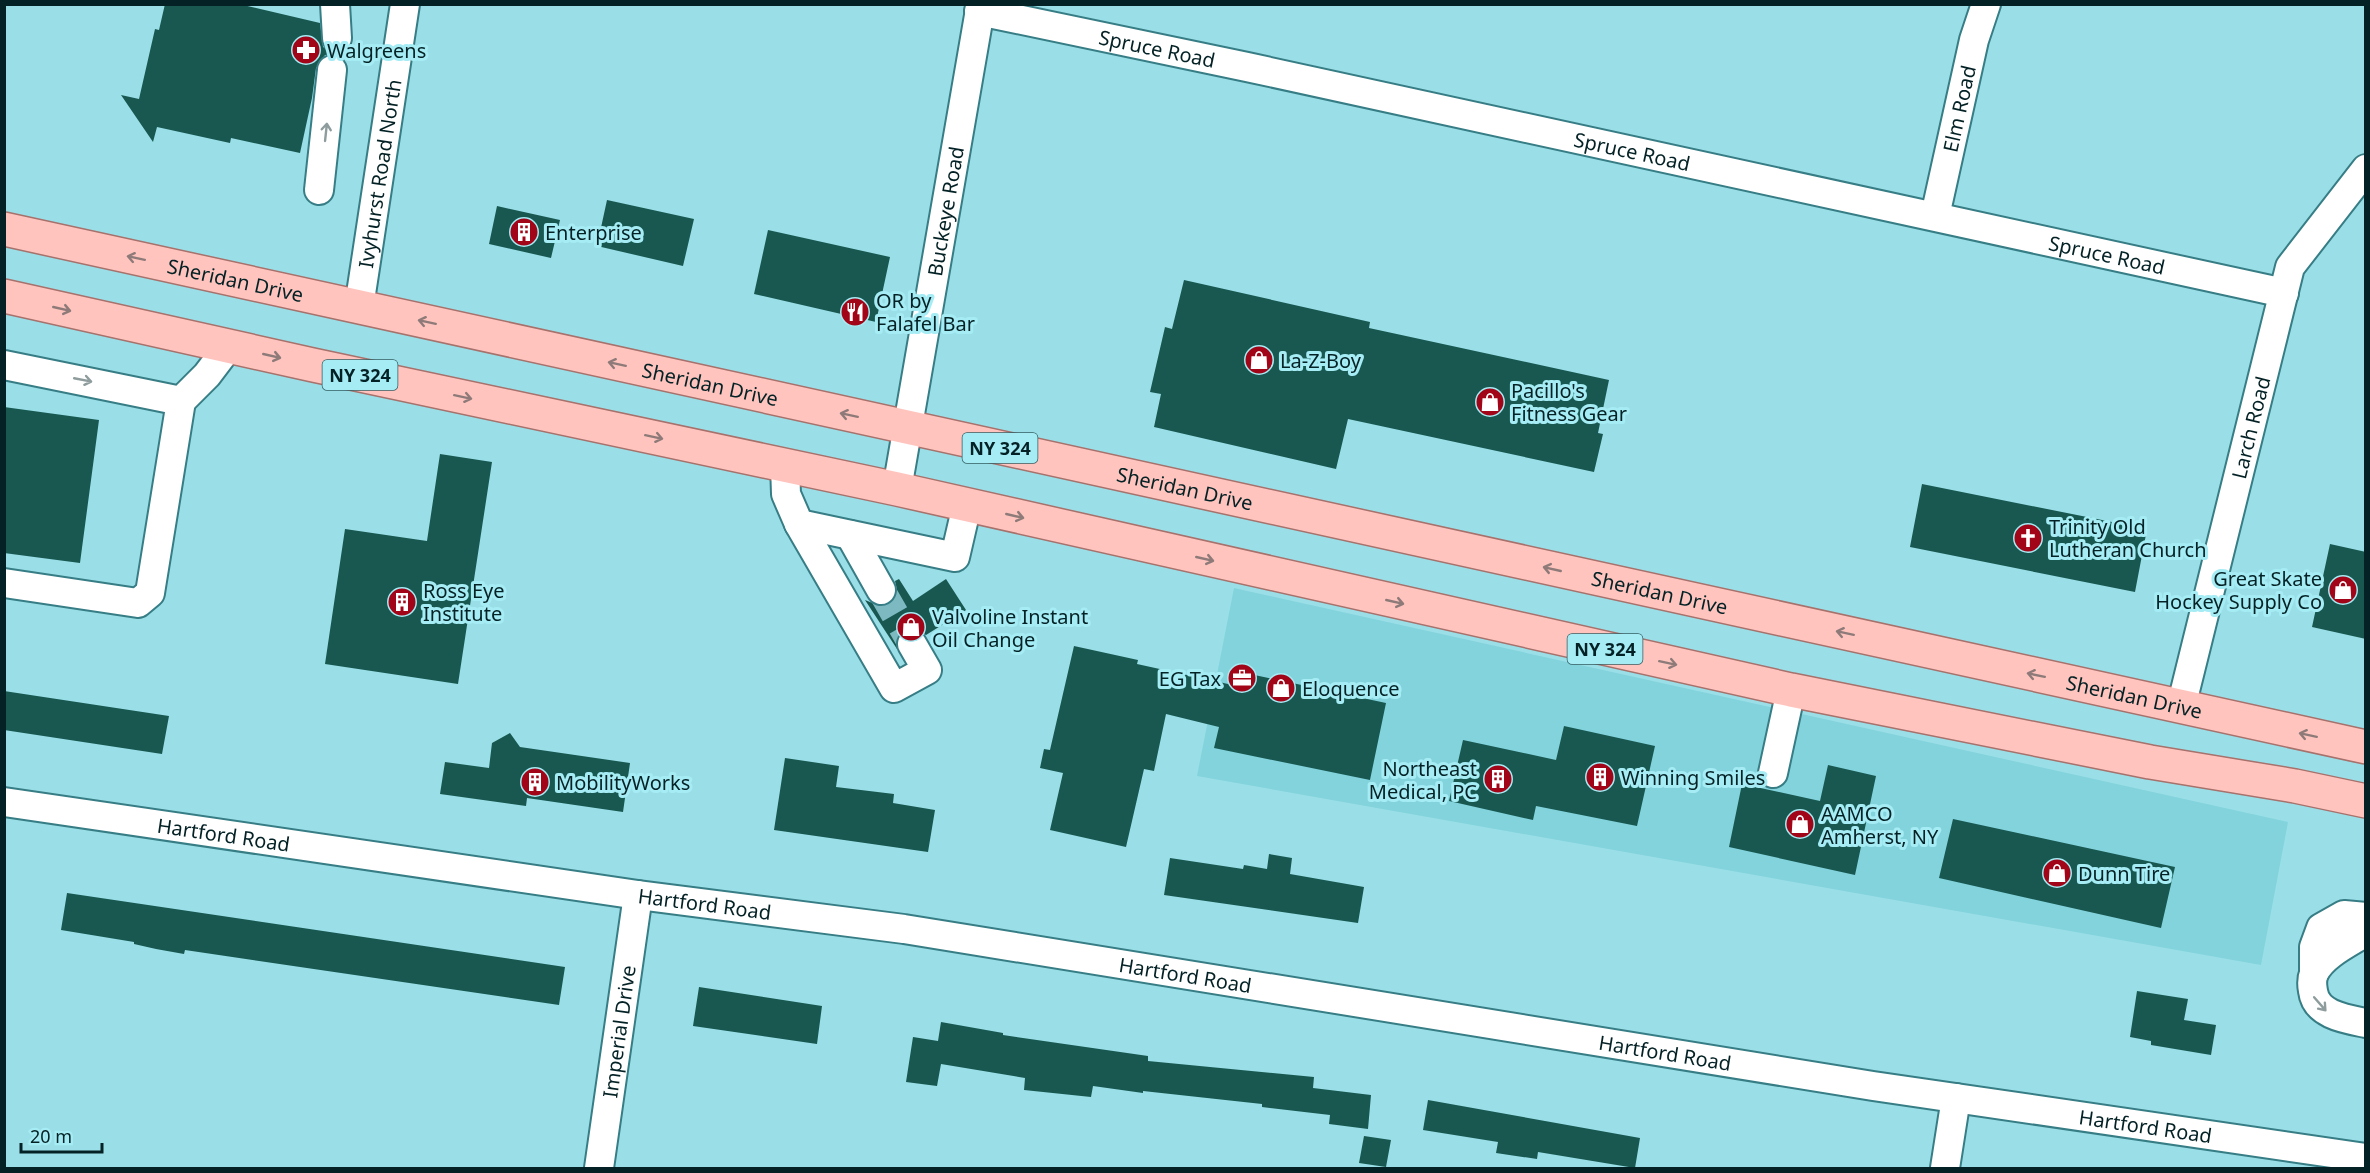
<svg xmlns="http://www.w3.org/2000/svg" width="2370" height="1173" viewBox="0 0 2370 1173" font-family="'Noto Sans',sans-serif">
	<style>
		.built { fill: #83d3dd }
		.building { fill: #185851 }
		.lines { fill: none; stroke-linecap: round; stroke-linejoin: round }
		.minor-tunnel { stroke: #7cb9c0; stroke-width: 28; stroke-dasharray: 28 14; stroke-linecap: butt }
		.minor-casing { stroke: #377d85; stroke-width: 32 }
		.major-casing { stroke: #a7716c; stroke-width: 36 }
		.minor { stroke: #fff; stroke-width: 28 }
		.major { stroke: #ffc4be; stroke-width: 33 }
		.oneway { stroke: #8e9c9d }
		.oneway2 { stroke: #8e7b79 }
		.labels { text-anchor: middle; dominant-baseline: central; stroke-width: 6; stroke-linejoin: round; paint-order: stroke }
		.shield { fill: #a6ecf5; stroke: #355f63; stroke-width: 1.5 }
		.shield-label { font-size: 18px; font-weight: bold; fill: #042225 }
		.street-label { font-size: 20px; fill: #042225; stroke: #a6ecf5 }
		.poi-label { font-size: 20px; fill: #042225; stroke: #a6ecf5; text-anchor: start }
	</style>
	<rect width="100%" height="100%" fill="#9adfe7"/>
	<path class="built" d="M 1234,588 L 2288,822 L 2261,965 L 1197,776 Z"/>
	<path class="building" d="M 165,4 L 239,4 L 320,23 L 323,47 L 334,54 L 325,55 L 316,68 L 312,98 L 300,153 L 231,138 L 230,143 L 157,127 L 153,142 L 121,95 L 139,99 L 155,29 L 159,30 Z
		M 607,200 L 694,219 L 683,266 L 597,246 Z
		M 497,206 L 560,220 L 551,258 L 489,244 Z
		M 768,230 L 890,257 L 876,322 L 754,294 Z
		M 1184,280 L 1370,322 L 1369,328 L 1609,380 L 1598,433 L 1603,434 L 1594,472 L 1348,419 L 1336,469 L 1154,427 L 1161,394 L 1150,392 L 1165,327 L 1172,329 Z
		M 4,407 L 99,420 L 80,563 L 4,553 Z
		M 440,454 L 492,462 L 458,684 L 325,664 L 345,529 L 427,541 Z
		M 1922,484 L 2147,529 L 2135,592 L 1910,547 Z
		M 2330,544 L 2366,552 L 2366,639 L 2312,627 Z
		M 899,579 L 913,601 L 946,579 L 966,610 L 926,635 L 913,628 L 904,629 L 897,636 L 897,649 L 865,600 L 880,606 L 890,604 L 895,598 L 897,590 L 895,581 Z
		M 1074,646 L 1138,660 L 1137,664 L 1228,684 L 1231,670 L 1386,703 L 1370,780 L 1214,748 L 1219,727 L 1166,714 L 1154,771 L 1144,769 L 1126,847 L 1050,830 L 1063,773 L 1040,768 L 1044,749 L 1050,750 Z
		M 4,691 L 169,716 L 162,754 L 4,730 Z
		M 1564,726 L 1655,746 L 1637,826 L 1536,806 L 1533,820 L 1449,801 L 1463,740 L 1556,760 Z
		M 510,733 L 520,747 L 630,763 L 623,812 L 527,798 L 526,806 L 440,794 L 445,762 L 489,768 L 492,743 Z
		M 785,758 L 839,766 L 836,787 L 894,794 L 893,803 L 935,810 L 928,852 L 774,830 Z
		M 1828,765 L 1876,776 L 1855,875 L 1729,847 L 1742,784 L 1820,801 Z
		M 1953,819 L 2175,867 L 2161,928 L 1939,878 Z
		M 1269,854 L 1292,858 L 1290,874 L 1364,887 L 1358,923 L 1164,895 L 1170,858 L 1243,869 L 1244,865 L 1267,869 Z
		M 67,893 L 565,967 L 559,1005 L 185,950 L 184,954 L 156,949 L 134,944 L 134,942 L 61,930 Z
		M 699,987 L 822,1006 L 817,1044 L 693,1026 Z
		M 2137,991 L 2188,999 L 2184,1020 L 2216,1025 L 2211,1055 L 2151,1045 L 2151,1041 L 2130,1037 Z
		M 941,1022 L 1003,1033 L 1003,1035 L 1148,1056 L 1148,1061 L 1314,1077 L 1313,1088 L 1371,1095 L 1368,1129 L 1329,1124 L 1330,1115 L 1262,1107 L 1262,1104 L 1143,1091 L 1143,1093 L 1093,1086 L 1091,1097 L 1024,1090 L 1025,1078 L 941,1064 L 937,1086 L 906,1082 L 913,1037 L 938,1041 Z
		M 1428,1100 L 1640,1138 L 1635,1168 L 1538,1152 L 1537,1159 L 1496,1153 L 1498,1142 L 1423,1130 Z
		M 1364,1136 L 1391,1140 L 1386,1167 L 1359,1163 Z"/>
	<g class="lines">
		<path class="minor-tunnel" d="M 881,590 L 912,644"/>
		<g class="minor-casing">
			<g id="minor">
				<path d="M 335,4 L 337,38"/>
				<path id="s1" d="M 979,11 L 1247,67 L 2284,293"/>
				<path d="M 319,190 L 332,70"/>
				<path id="s2" d="M 1935,216 L 1974,40 L 1986,4"/>
				<path id="s3" d="M 359,307 L 405,4"/>
				<path d="M 4,365 L 181,401 L 207,375 L 229,346"/>
				<path d="M 785,465 L 786,494 L 799,524 L 955,557 L 967,505"/>
				<path id="s4" d="M 897,489 L 981,4"/>
				<path d="M 799,524 L 894,688 L 927,670 L 912,644"/>
				<path d="M 850,535 L 881,590"/>
				<path d="M 4,583 L 138,603 L 150,593 L 181,401"/>
				<path id="s5" d="M 2181,707 L 2290,267 L 2366,169"/>
				<path d="M 1773,773 L 1791,690"/>
				<path id="s6" d="M 4,802 L 638,895 L 904,929 L 1873,1086 L 2366,1158"/>
				<path d="M 2366,932 C 2349,943 2324,954 2314,973 C 2312,978 2312,986 2313,991 C 2316,1015 2346,1019 2366,1023"/>
				<path d="M 2314,973 L 2314,947 L 2321,928 L 2344,915 L 2366,917"/>
				<path id="s7" d="M 599,1168 L 638,895"/>
				<path d="M 1945,1168 L 1956,1098"/>
			</g>
		</g>
		<g class="major-casing">
			<g id="major">
				<path id="s8" d="M 4,229 L 2366,747"/>
				<path d="M 4,296 L 313,365 L 897,489 L 1791,690 L 2150,762 L 2295,786 L 2366,801"/>
			</g>
		</g>
		<use href="#minor" class="minor"/>
		<use href="#major" class="major"/>
	</g>
	<defs><path id="oneway-shaft" d="M-6 0H5M1.5-3L5.5 0L1.5 3" fill="none" stroke-width="1.6" stroke-linecap="round" stroke-linejoin="round" transform="scale(1.5)"/></defs>
	<g class="oneway">
		<use href="#oneway-shaft" transform="translate(326 132) rotate(-84)"/>
		<use href="#oneway-shaft" transform="translate(83 380) rotate(11)"/>
		<use href="#oneway-shaft" transform="translate(2320 1004) rotate(49)"/>
	</g>
	<g class="oneway2">
		<use href="#oneway-shaft" transform="translate(136 258) rotate(-168)"/>
		<use href="#oneway-shaft" transform="translate(62 309) rotate(13)"/>
		<use href="#oneway-shaft" transform="translate(427 322) rotate(-168)"/>
		<use href="#oneway-shaft" transform="translate(272 356) rotate(13)"/>
		<use href="#oneway-shaft" transform="translate(617 364) rotate(-168)"/>
		<use href="#oneway-shaft" transform="translate(463 397) rotate(12)"/>
		<use href="#oneway-shaft" transform="translate(849 415) rotate(-168)"/>
		<use href="#oneway-shaft" transform="translate(654 437) rotate(12)"/>
		<use href="#oneway-shaft" transform="translate(1015 516) rotate(13)"/>
		<use href="#oneway-shaft" transform="translate(1205 559) rotate(13)"/>
		<use href="#oneway-shaft" transform="translate(1552 569) rotate(-167)"/>
		<use href="#oneway-shaft" transform="translate(1395 602) rotate(13)"/>
		<use href="#oneway-shaft" transform="translate(1845 633) rotate(-168)"/>
		<use href="#oneway-shaft" transform="translate(1668 663) rotate(12)"/>
		<use href="#oneway-shaft" transform="translate(2036 675) rotate(-168)"/>
		<use href="#oneway-shaft" transform="translate(2308 735) rotate(-168)"/>
	</g>
	<defs>
		<g id="pharmacy-disc" transform="scale(1.5)"><circle r="9.5" fill="#a20517" stroke="#a6ecf5"/><path d="M-2-6h4v4h4v4h-4v4h-4v-4h-4v-4h4Z" fill="#fff"/></g>
		<g id="building-disc" transform="scale(1.5)"><circle r="9.5" fill="#a20517" stroke="#a6ecf5"/><path d="M-4-6H4V6H1V3H-1V6H-4ZM-2.5-4.3h1.7v1.8h-1.7ZM.8-4.3h1.7v1.8H.8ZM-2.5-1h1.7V.8h-1.7ZM.8-1h1.7V.8H.8Z" fill="#fff"/></g>
		<g id="restaurant-disc" transform="scale(1.5)"><circle r="9.5" fill="#a20517" stroke="#a6ecf5"/><path d="M-5-6h1v4h1v-4h1v4h1v-4h1v5L-1.5 .5V6h-2V.5L-5-1ZM5-6V6H3V1.5H1.5Q1.5-4 5-6Z" fill="#fff"/></g>
		<g id="shop-disc" transform="scale(1.5)"><circle r="9.5" fill="#a20517" stroke="#a6ecf5"/><path d="M-5-2.5h2.3a2.7 3.5 0 0 1 5.4 0H5L5.5 6h-11ZM-1.5-2.5h3a1.5 2.3 0 0 0-3 0Z" fill="#fff"/></g>
		<g id="church-disc" transform="scale(1.5)"><circle r="9.5" fill="#a20517" stroke="#a6ecf5"/><path d="M-1.2-6h2.4v3.5h3.3v2.4h-3.3V6h-2.4V-.1h-3.3v-2.4h3.3Z" fill="#fff"/></g>
		<g id="office-disc" transform="scale(1.5)"><circle r="9.5" fill="#a20517" stroke="#a6ecf5"/><path d="M-6-3h4V-5.5h4V-3h4V5H-6ZM-1-4.5V-3h2v-1.5ZM-6 0V1H6V0Z" fill="#fff"/></g>
	</defs>
	<g fill-rule="evenodd">
		<use href="#pharmacy-disc" x="306" y="50"/>
		<use href="#building-disc" x="524" y="232"/>
		<use href="#restaurant-disc" x="855" y="312"/>
		<use href="#shop-disc" x="1259" y="360"/>
		<use href="#shop-disc" x="1490" y="402"/>
		<use href="#church-disc" x="2028" y="538"/>
		<use href="#shop-disc" x="2343" y="590"/>
		<use href="#building-disc" x="402" y="602"/>
		<use href="#shop-disc" x="911" y="627"/>
		<use href="#office-disc" x="1242" y="678"/>
		<use href="#shop-disc" x="1281" y="688"/>
		<use href="#building-disc" x="1600" y="777"/>
		<use href="#building-disc" x="1498" y="779"/>
		<use href="#building-disc" x="535" y="782"/>
		<use href="#shop-disc" x="1800" y="824"/>
		<use href="#shop-disc" x="2057" y="873"/>
	</g>
	<g class="labels">
		<g class="shield">
			<rect x="322.5" y="360" width="75" height="30" rx="4.5"/>
			<rect x="962.5" y="433" width="75" height="30" rx="4.5"/>
			<rect x="1567.5" y="634" width="75" height="30" rx="4.5"/>
		</g>
		<g class="shield-label">
			<text x="360" y="375">NY 324</text>
			<text x="1000" y="448">NY 324</text>
			<text x="1605" y="649">NY 324</text>
		</g>
		<g class="street-label">
			<text stroke="none"><textPath href="#s1" startOffset="182">Spruce Road</textPath></text>
			<text stroke="none"><textPath href="#s2" startOffset="110">Elm Road</textPath></text>
			<text stroke="none"><textPath href="#s1" startOffset="668">Spruce Road</textPath></text>
			<text stroke="none"><textPath href="#s3" startOffset="135">Ivyhurst Road North</textPath></text>
			<text stroke="none"><textPath href="#s4" startOffset="282">Buckeye Road</textPath></text>
			<text stroke="none"><textPath href="#s1" startOffset="1154">Spruce Road</textPath></text>
			<text stroke="none"><textPath href="#s8" startOffset="237">Sheridan Drive</textPath></text>
			<text stroke="none"><textPath href="#s8" startOffset="723">Sheridan Drive</textPath></text>
			<text stroke="none"><textPath href="#s5" startOffset="288">Larch Road</textPath></text>
			<text stroke="none"><textPath href="#s8" startOffset="1209">Sheridan Drive</textPath></text>
			<text stroke="none"><textPath href="#s8" startOffset="1695">Sheridan Drive</textPath></text>
			<text stroke="none"><textPath href="#s8" startOffset="2181">Sheridan Drive</textPath></text>
			<text stroke="none"><textPath href="#s6" startOffset="222">Hartford Road</textPath></text>
			<text stroke="none"><textPath href="#s6" startOffset="708">Hartford Road</textPath></text>
			<text stroke="none"><textPath href="#s6" startOffset="1194">Hartford Road</textPath></text>
			<text stroke="none"><textPath href="#s7" startOffset="138">Imperial Drive</textPath></text>
			<text stroke="none"><textPath href="#s6" startOffset="1680">Hartford Road</textPath></text>
			<text stroke="none"><textPath href="#s6" startOffset="2166">Hartford Road</textPath></text>
		</g>
		<g class="poi-label">
			<text x="327" y="50">Walgreens</text>
			<text x="545" y="232">Enterprise</text>
			<text x="876" y="300">OR by<tspan x="876" dy="23">Falafel Bar</tspan></text>
			<text x="1280" y="360">La-Z-Boy</text>
			<text x="1511" y="390">Pacillo's<tspan x="1511" dy="23">Fitness Gear</tspan></text>
			<text x="2049" y="526">Trinity Old<tspan x="2049" dy="23">Lutheran Church</tspan></text>
			<text x="2322" y="578" text-anchor="end">Great Skate<tspan x="2322" dy="23">Hockey Supply Co</tspan></text>
			<text x="423" y="590">Ross Eye<tspan x="423" dy="23">Institute</tspan></text>
			<text x="932" y="616">Valvoline Instant<tspan x="932" dy="23">Oil Change</tspan></text>
			<text x="1221" y="678" text-anchor="end">EG Tax</text>
			<text x="1302" y="688">Eloquence</text>
			<text x="1477" y="768" text-anchor="end">Northeast<tspan x="1477" dy="23">Medical, PC</tspan></text>
			<text x="1621" y="777">Winning Smiles</text>
			<text x="556" y="782">MobilityWorks</text>
			<text x="1821" y="813">AAMCO<tspan x="1821" dy="23">Amherst, NY</tspan></text>
			<text x="2078" y="873">Dunn Tire</text>
		</g>
	</g>
	<rect width="2370" height="1173" fill="none" stroke="#042225" stroke-width="12"/>
	<path d="M21 1143v9h81v-9" fill="none" stroke="#042225" stroke-width="3"/>
	<text x="30" y="1143" font-size="18" fill="#042225" stroke="#a6ecf5" stroke-width="4.5" paint-order="stroke">20 m</text>
</svg>
